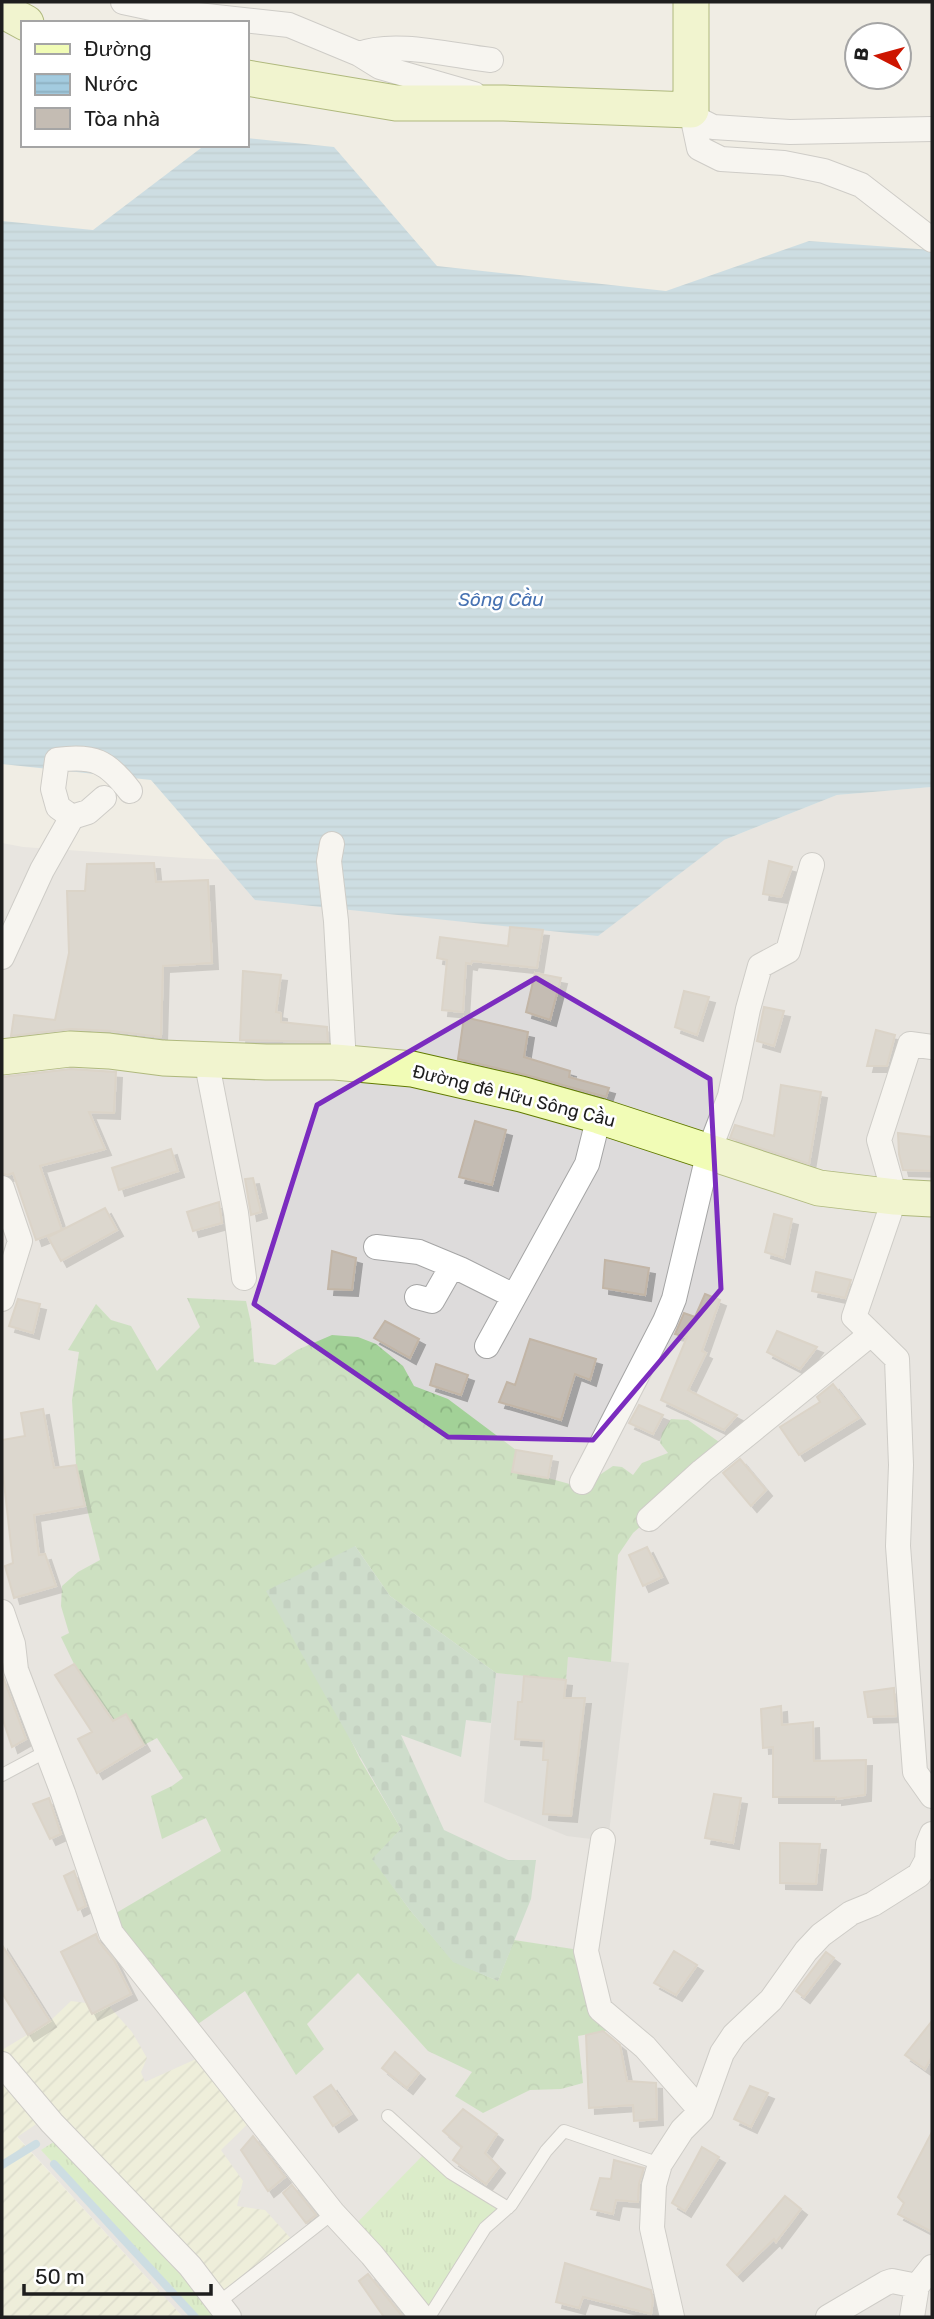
<svg xmlns="http://www.w3.org/2000/svg" width="934" height="2319" viewBox="0 0 934 2319" font-family="Rubik,sans-serif">
	<style>
		.residential { fill: #dddbdb }
		.religious { fill: #ccc }
		.farmland { fill: url(#farmland-furrows) }
		.grass { fill: url(#grass-tufts) }
		.forest { fill: url(#forest-crowns) }
		.cemetery { fill: url(#cemetery-stones) }
		.water { fill: url(#water-rules) }
		.lines { fill: none; stroke-linecap: round; stroke-linejoin: round }
		.stream { stroke: #a3cbdf; stroke-width: 8 }
		.building { fill: #c4bcb3; stroke: #c2b5a6; stroke-width: 2; filter: url(#shadow) }
		.lane-casing { stroke: #a5a5a5; stroke-width: 14 }
		.street-casing { stroke: #a5a5a5; stroke-width: 26 }
		.secondary-casing { stroke: #617a01; stroke-width: 37 }
		.lane { stroke: #fff; stroke-width: 12 }
		.street { stroke: #fff; stroke-width: 24 }
		.secondary { stroke: #f1fcb6; stroke-width: 35 }
		.marked { fill: none; stroke: #7b2cbf; stroke-width: 5; stroke-linejoin: round }
		.labels { text-anchor: middle; dominant-baseline: central; stroke-width: 5; stroke-linejoin: round; paint-order: stroke }
		.street-label { font-size: 18px; fill: #1e1e1e; stroke: #fff }
		.water-label { font-size: 19px; font-style: italic; fill: #4772b2; stroke: #fff }
	</style>
	<defs>
		<pattern id="farmland-furrows" width="10" height="10" patternUnits="userSpaceOnUse" patternTransform="scale(1.75)"><rect width="10" height="10" fill="#eaefcf"/><path d="M-1 1l2-2M0 10L10 0M9 11l2-2" fill="none" stroke="#c8ccb1"/></pattern>
		<pattern id="grass-tufts" width="24" height="20" patternUnits="userSpaceOnUse" patternTransform="scale(1.75)"><rect width="24" height="20" fill="#c2eca8"/><path d="M3 7l-1-3M5 7V3M7 7l1-3M15 17l-1-3M17 17v-4M19 17l1-3" fill="none" stroke="#a6ca90"/></pattern>
		<pattern id="forest-crowns" width="20" height="18" patternUnits="userSpaceOnUse" patternTransform="scale(1.75)"><rect width="20" height="18" fill="#a2d197"/><path d="M2 6a3 3 0 1 1 6 0M12 15a3 3 0 1 1 6 0" fill="none" stroke="#8bb382"/></pattern>
		<pattern id="cemetery-stones" width="16" height="16" patternUnits="userSpaceOnUse" patternTransform="scale(1.75)"><rect width="16" height="16" fill="#a4caae"/><path d="M2 7V4a2 2 0 0 1 4 0v3zM10 15v-3a2 2 0 0 1 4 0v3z" fill="#8dad95"/></pattern>
		<pattern id="water-rules" width="6" height="5" patternUnits="userSpaceOnUse" patternTransform="scale(1.75)"><rect width="6" height="5" fill="#a3cbdf"/><path d="M0 2.5h6" fill="none" stroke="#8caebf"/></pattern>
		<filter id="shadow"><feDropShadow dx="6" dy="6" stdDeviation="0" flood-color="#0004"/></filter>
	</defs>
	<rect width="100%" height="100%" fill="#f0ede4"/>
	<path class="residential" d="M 932,787 L 932,2317 L 183,2317 L 17,2136 L 2,2064 L 2,843 L 23,847 L 185,858 L 432,869 L 724,840 L 837,795 Z"/>
	<path class="religious" d="M 568,1657 L 629,1663 L 608,1841 L 567,1836 L 484,1802 L 496,1673 L 565,1680 Z"/>
	<path class="farmland" d="M 71,2001 L 109,2006 L 132,2032 L 147,2058 L 141,2072 L 145,2082 L 196,2059 L 256,2116 L 221,2150 L 243,2181 L 237,2206 L 265,2210 L 295,2243 L 218,2303 L 47,2117 L 17,2137 L 183,2317 L 2,2317 L 2,2050 L 50,2021 Z"/>
	<path class="grass" d="M 65,2135 L 229,2317 L 195,2317 L 41,2150 Z
		M 427,2151 L 508,2208 L 485,2228 L 429,2317 L 349,2231 Z"/>
	<path class="forest" d="M 187,1298 L 246,1301 L 251,1323 L 254,1362 L 275,1365 L 297,1350 L 332,1335 L 358,1337 L 376,1344 L 403,1366 L 414,1386 L 448,1399 L 516,1450 L 513,1472 L 548,1478 L 584,1488 L 588,1471 L 601,1474 L 613,1466 L 622,1467 L 633,1475 L 642,1463 L 668,1453 L 660,1443 L 662,1433 L 671,1419 L 688,1420 L 729,1449 L 633,1533 L 618,1555 L 611,1662 L 568,1657 L 566,1680 L 496,1673 L 390,1596 L 355,1546 L 349,1736 L 360,1759 L 401,1829 L 373,1859 L 410,1910 L 453,1961 L 498,1981 L 514,1940 L 586,1951 L 617,2029 L 578,2036 L 583,2083 L 561,2089 L 530,2090 L 483,2113 L 455,2096 L 472,2072 L 428,2051 L 358,1973 L 307,2024 L 324,2049 L 296,2075 L 245,1991 L 188,2031 L 106,1919 L 221,1851 L 206,1818 L 162,1839 L 151,1796 L 172,1786 L 183,1778 L 157,1738 L 144,1745 L 126,1714 L 114,1720 L 74,1664 L 61,1637 L 69,1633 L 61,1606 L 62,1586 L 78,1572 L 100,1560 L 76,1465 L 72,1400 L 79,1352 L 68,1350 L 96,1304 L 111,1320 L 131,1326 L 157,1371 L 200,1327 Z"/>
	<path class="cemetery" d="M 355,1546 L 390,1596 L 496,1673 L 491,1723 L 466,1720 L 461,1757 L 401,1735 L 444,1830 L 508,1860 L 536,1860 L 531,1899 L 498,1981 L 453,1962 L 410,1910 L 372,1859 L 401,1829 L 266,1591 Z"/>
	<path class="water" d="M 247,138 L 334,147 L 437,266 L 666,291 L 809,241 L 932,250 L 932,787 L 837,795 L 724,840 L 598,936 L 255,900 L 151,780 L 2,764 L 2,221 L 93,230 L 205,145 L 247,145 Z"/>
	<g class="lines">
		<path class="stream" d="M 54,2164 L 195,2317
			M 2,2165 L 36,2144"/>
	</g>
	<path class="building" d="M 769,861 L 792,867 L 781,897 L 763,894 Z
		M 154,863 L 156,882 L 208,880 L 212,963 L 163,966 L 161,1037 L 111,1031 L 71,1029 L 11,1036 L 14,1015 L 55,1020 L 69,953 L 67,891 L 85,891 L 87,864 Z
		M 510,927 L 543,930 L 537,968 L 472,961 L 471,964 L 466,963 L 463,1012 L 442,1010 L 447,960 L 437,958 L 440,937 L 508,946 Z
		M 243,971 L 281,975 L 276,1012 L 281,1013 L 281,1022 L 327,1027 L 328,1042 L 240,1040 Z
		M 535,973 L 561,978 L 550,1020 L 526,1012 Z
		M 684,991 L 709,997 L 697,1035 L 675,1027 Z
		M 764,1007 L 784,1011 L 774,1046 L 757,1041 Z
		M 464,1017 L 528,1032 L 524,1057 L 570,1071 L 569,1077 L 609,1088 L 606,1097 L 526,1075 L 458,1059 Z
		M 876,1030 L 895,1035 L 887,1066 L 867,1066 Z
		M 71,1069 L 116,1072 L 114,1113 L 89,1112 L 105,1149 L 40,1166 L 62,1230 L 36,1240 L 13,1173 L 8,1175 L 2,1174 L 2,1077 Z
		M 781,1085 L 821,1092 L 809,1164 L 730,1138 L 735,1125 L 774,1136 Z
		M 475,1121 L 506,1130 L 492,1185 L 459,1177 Z
		M 898,1133 L 932,1137 L 932,1171 L 903,1170 L 899,1154 Z
		M 171,1149 L 178,1171 L 119,1190 L 112,1168 Z
		M 253,1178 L 261,1212 L 251,1215 L 245,1179 Z
		M 219,1202 L 222,1223 L 193,1231 L 187,1212 Z
		M 105,1208 L 117,1230 L 61,1261 L 48,1237 Z
		M 774,1214 L 792,1219 L 784,1258 L 765,1252 Z
		M 332,1251 L 356,1258 L 352,1290 L 328,1289 Z
		M 605,1260 L 649,1268 L 645,1295 L 603,1288 Z
		M 816,1272 L 851,1280 L 845,1298 L 812,1291 Z
		M 705,1294 L 720,1300 L 702,1351 L 706,1353 L 688,1390 L 737,1415 L 724,1430 L 661,1400 L 687,1337 L 675,1334 L 684,1313 L 695,1317 Z
		M 18,1299 L 40,1304 L 33,1333 L 9,1326 Z
		M 385,1321 L 419,1339 L 410,1358 L 374,1338 Z
		M 777,1331 L 817,1347 L 800,1369 L 767,1352 Z
		M 530,1339 L 596,1359 L 590,1380 L 575,1374 L 561,1420 L 499,1402 L 507,1382 L 515,1385 Z
		M 436,1364 L 468,1375 L 461,1395 L 430,1385 Z
		M 833,1384 L 859,1418 L 799,1455 L 780,1427 L 820,1402 L 817,1397 Z
		M 639,1405 L 663,1415 L 653,1434 L 629,1423 Z
		M 43,1409 L 54,1468 L 76,1465 L 85,1506 L 34,1515 L 39,1555 L 45,1554 L 56,1586 L 14,1598 L 5,1566 L 13,1563 L 2,1465 L 2,1440 L 25,1436 L 21,1413 Z
		M 516,1450 L 552,1456 L 548,1478 L 512,1472 Z
		M 740,1459 L 766,1490 L 751,1506 L 723,1473 Z
		M 647,1547 L 662,1577 L 643,1586 L 629,1555 Z
		M 74,1664 L 113,1721 L 126,1714 L 144,1745 L 97,1773 L 78,1739 L 92,1732 L 55,1675 Z
		M 2,1674 L 26,1739 L 12,1747 L 2,1717 Z
		M 524,1676 L 566,1680 L 564,1698 L 585,1698 L 571,1816 L 543,1814 L 548,1760 L 543,1760 L 544,1741 L 515,1739 L 518,1702 L 522,1702 Z
		M 894,1688 L 896,1716 L 868,1717 L 864,1692 Z
		M 781,1706 L 782,1725 L 813,1722 L 814,1761 L 866,1760 L 865,1795 L 836,1799 L 836,1797 L 773,1797 L 773,1747 L 763,1748 L 761,1709 Z
		M 714,1794 L 741,1798 L 733,1843 L 705,1838 Z
		M 49,1798 L 61,1834 L 50,1839 L 33,1804 Z
		M 780,1843 L 820,1844 L 816,1884 L 780,1883 Z
		M 74,1871 L 86,1906 L 78,1910 L 64,1876 Z
		M 96,1934 L 99,1942 L 114,1960 L 131,1994 L 92,2014 L 61,1952 Z
		M 2,1945 L 50,2021 L 28,2035 L 2,1993 Z
		M 674,1951 L 697,1965 L 676,1995 L 654,1983 Z
		M 826,1952 L 834,1958 L 804,1997 L 796,1991 Z
		M 932,2021 L 932,2057 L 925,2069 L 905,2055 Z
		M 603,2031 L 620,2045 L 627,2081 L 656,2083 L 657,2119 L 634,2121 L 633,2105 L 589,2108 L 586,2035 Z
		M 395,2052 L 419,2073 L 407,2088 L 382,2068 Z
		M 331,2085 L 351,2114 L 333,2126 L 314,2097 Z
		M 750,2086 L 768,2093 L 751,2127 L 734,2119 Z
		M 463,2109 L 497,2134 L 485,2153 L 499,2167 L 486,2184 L 453,2160 L 462,2147 L 443,2131 Z
		M 932,2132 L 932,2232 L 898,2214 L 904,2203 L 898,2197 Z
		M 253,2136 L 285,2177 L 268,2191 L 241,2150 Z
		M 702,2147 L 719,2157 L 685,2211 L 672,2203 Z
		M 614,2160 L 644,2168 L 639,2184 L 638,2202 L 616,2200 L 613,2214 L 591,2209 L 600,2178 L 611,2179 Z
		M 292,2185 L 316,2215 L 306,2223 L 283,2193 Z
		M 785,2196 L 801,2209 L 776,2242 L 774,2239 L 737,2275 L 727,2265 Z
		M 565,2263 L 651,2290 L 653,2300 L 651,2314 L 583,2297 L 579,2308 L 556,2302 Z
		M 368,2274 L 403,2317 L 384,2317 L 359,2281 Z"/>
	<g class="lines">
		<g class="lane-casing">
			<path id="lane" d="M 2,1775 L 47,1751
				M 388,2116 L 451,2173 L 508,2208
				M 218,2303 L 333,2213
				M 429,2317 L 485,2228 L 511,2205 L 546,2151 L 564,2131 L 660,2164"/>
		</g>
		<g class="street-casing">
			<path id="street" d="M 123,2 L 170,12 L 289,25 L 359,54 L 380,67 L 474,94
				M 359,54 C 395,40 453,56 491,60
				M 691,110 L 699,148 L 721,159 L 784,163 L 824,171 L 861,185 L 932,240
				M 691,110 L 699,120 L 713,127 L 790,132 L 932,129
				M 72,817 L 88,812 L 104,798
				M 332,844 L 329,861 L 336,921 L 344,1063
				M 2,957 L 42,870 L 72,817 L 58,807 L 53,789 L 57,760 C 94,755 107,761 130,791
				M 932,1047 L 910,1044 L 879,1140 L 895,1197 L 854,1317 L 897,1359 L 901,1465 L 898,1546 L 915,1772 L 932,1796
				M 206,1059 L 236,1213 L 244,1278
				M 2,1188 L 20,1241 L 2,1299
				M 376,1247 L 419,1252 L 460,1269 L 514,1296
				M 417,1297 L 432,1301 L 452,1266
				M 487,1346 L 587,1164 L 599,1116
				M 582,1482 L 665,1321 L 674,1299 L 709,1151 L 730,1096 L 748,1009 L 760,966 L 788,951 L 812,865
				M 649,1519 L 702,1471 L 871,1334
				M 2,1612 L 13,1644 L 16,1670 L 63,1793 L 111,1933 L 333,2213 L 372,2255 L 422,2317
				M 603,1840 L 586,1951 L 600,2009 L 645,2047 L 701,2111
				M 2,2064 L 52,2123 L 190,2266 L 229,2317
				M 672,2317 L 652,2228 L 654,2185 L 660,2164 L 682,2130 L 701,2111 L 722,2053 L 734,2035 L 771,2000 L 806,1951 L 821,1935 L 851,1913 L 873,1904 L 919,1875 L 927,1860 L 928,1844 L 932,1834
				M 828,2317 L 886,2283 L 892,2281 L 917,2286
				M 912,2317 L 917,2286 L 932,2267"/>
		</g>
		<g class="secondary-casing">
			<path id="secondary" d="M 2,10 L 26,23
				M 247,78 L 396,103 L 504,103 L 691,110 L 691,2
				M 2,1057 L 70,1049 L 109,1051 L 163,1058 L 266,1062 L 335,1062 L 412,1069 L 521,1094 L 599,1116 L 819,1188 L 895,1197 L 932,1199"/>
		</g>
		<use href="#lane" class="lane"/>
		<use href="#street" class="street"/>
		<use href="#secondary" class="secondary"/>
	</g>
	<path d="M0 0H934V2319H0ZM 536,978 L 710,1079 L 721,1289 L 593,1440 L 448,1437 L 254,1304 L 317,1105 Z" fill="#f0ede4" fill-opacity=".55" fill-rule="evenodd"/>
	<path class="marked" d="M 536,978 L 710,1079 L 721,1289 L 593,1440 L 448,1437 L 254,1304 L 317,1105 Z"/>
	<g class="labels">
		<g class="street-label">
			<text transform="translate(514 1096) rotate(14)">Đường đê Hữu Sông Cầu</text>
		</g>
		<g class="water-label">
			<text x="501" y="599">Sông Cầu</text>
		</g>
	</g>
	<rect width="934" height="2319" fill="none" stroke="#1e1e1e" stroke-width="7"/>
	<rect x="21" y="21" width="228" height="126" fill="#ffffff" stroke="#a5a5a5" stroke-width="2"/>
	<rect x="35" y="44" width="35" height="10" fill="#f1fcb6" stroke="#a5a5a5" stroke-width="2"/>
	<text x="84" y="56" font-size="21" fill="#1e1e1e">Đường</text>
	<rect x="35" y="74" width="35" height="21" fill="url(#water-rules)" stroke="#a5a5a5" stroke-width="2"/>
	<text x="84" y="91" font-size="21" fill="#1e1e1e">Nước</text>
	<rect x="35" y="108" width="35" height="21" fill="#c4bcb3" stroke="#a5a5a5" stroke-width="2"/>
	<text x="84" y="126" font-size="21" fill="#1e1e1e">Tòa nhà</text>
	<g transform="translate(878 56) rotate(276)"><circle r="33" fill="#ffffff" stroke="#a5a5a5" stroke-width="2"/>
	<path d="M0-5L12 26L0 18L-12 26Z" fill="#cd1500"/>
	<text y="-10" font-size="19" font-weight="bold" text-anchor="middle" fill="#1e1e1e">B</text>
	</g>
	<path d="M24 2284v10h187v-10" fill="none" stroke="#1e1e1e" stroke-width="3.5"/>
	<text x="35" y="2284" font-size="21" fill="#1e1e1e" stroke="#ffffff" stroke-width="5" paint-order="stroke">50 m</text>
</svg>
